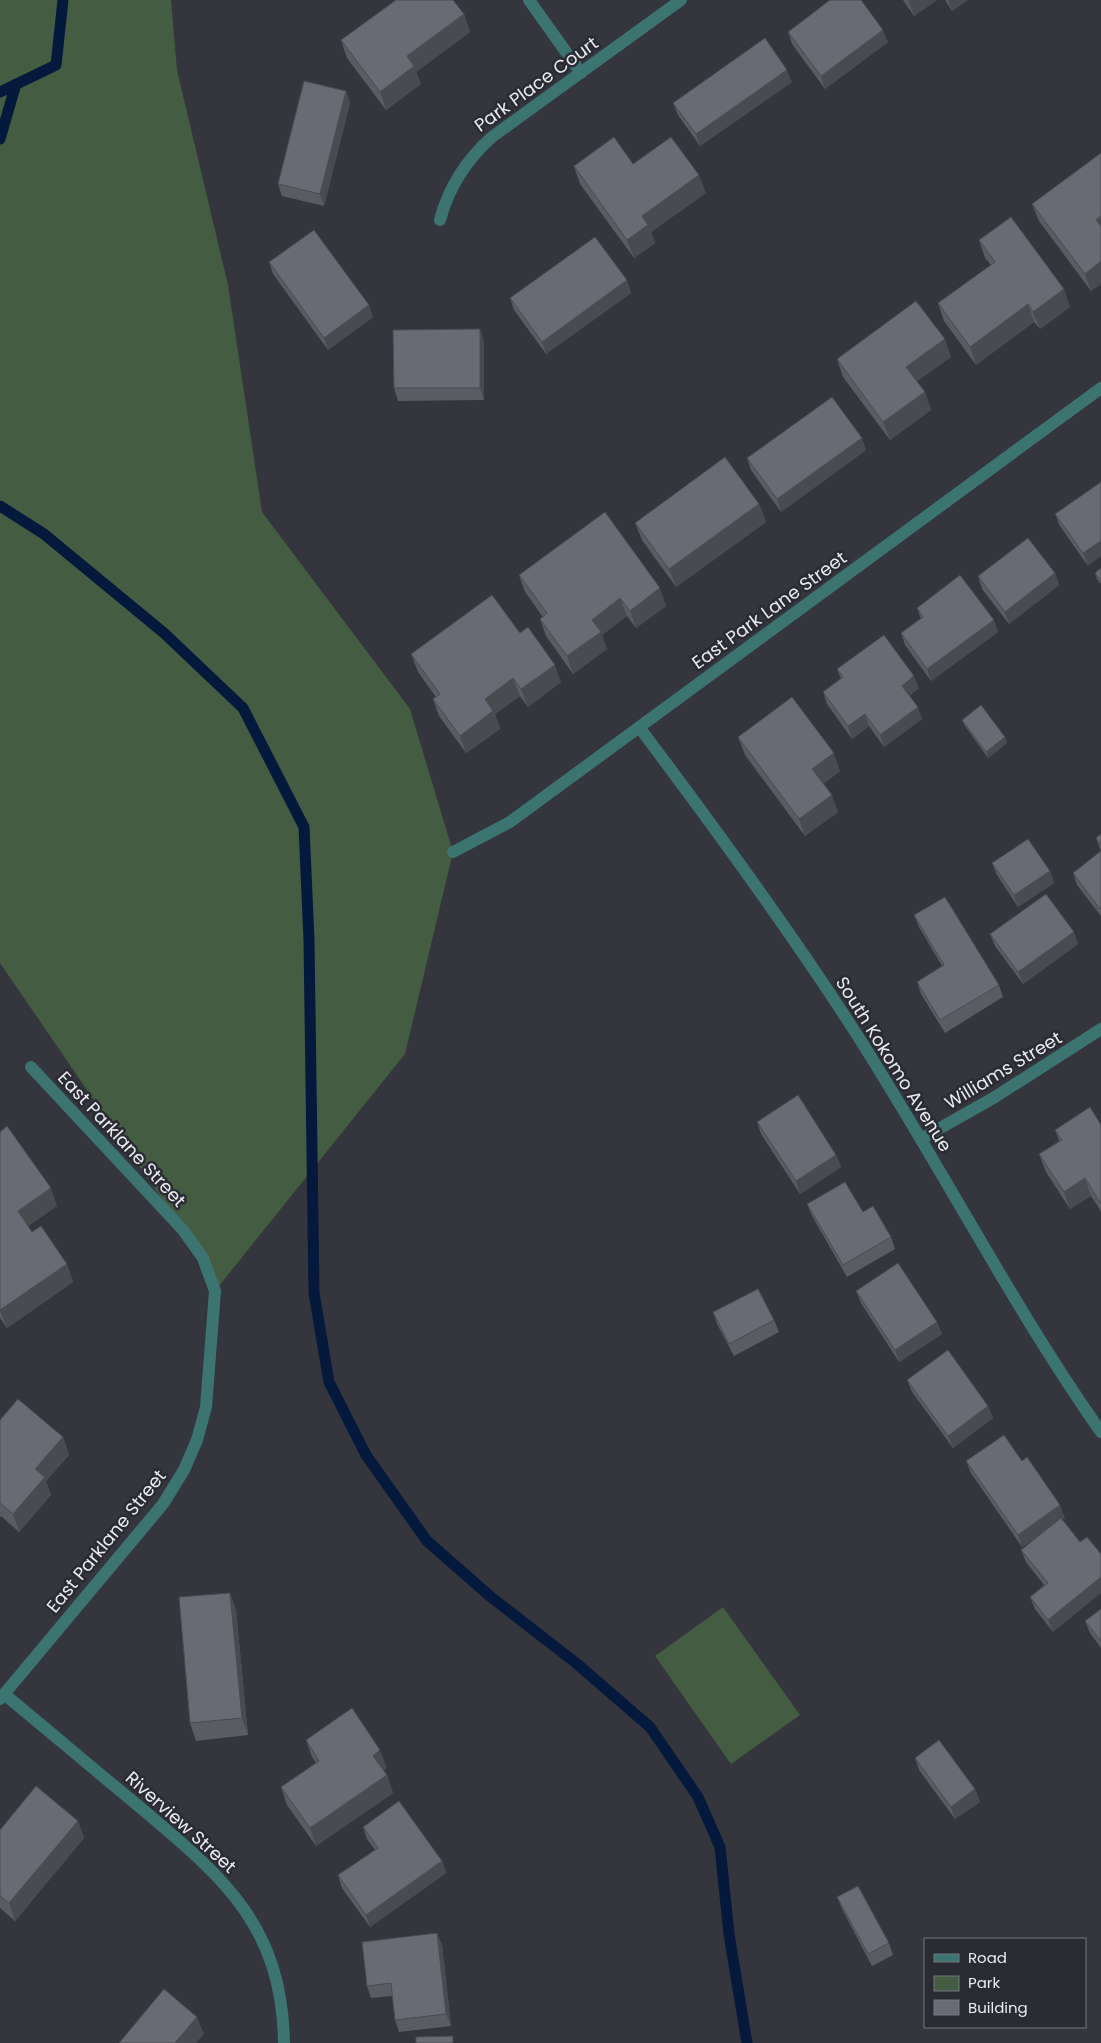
<svg xmlns="http://www.w3.org/2000/svg" width="1101" height="2043" viewBox="0 0 1101 2043" font-family="Poppins,sans-serif">
	<style>
		.green { fill: #445c42 }
		.lines { fill: none; stroke-linecap: round; stroke-linejoin: round }
		.stream { stroke: #05193c; stroke-width: 11 }
		.minor { stroke: #3c7471; stroke-width: 12 }
		.wall { fill: #5a5c64 }
		.shaded-wall { fill: #4a4b51 }
		.building { fill: #696b74; stroke: #4a4b51 }
		.labels { text-anchor: middle; dominant-baseline: central; stroke-width: 5; stroke-linejoin: round; paint-order: stroke }
		.street-label { font-size: 18px; fill: #eaebf0; stroke: #2a2b33 }
	</style>
	<rect width="100%" height="100%" fill="#34353d"/>
	<path class="green" d="M 0,0 L 171,0 L 177,70 L 228,285 L 262,512 L 410,709 L 453,852 L 405,1054 L 215,1291 L 183,1230 L 0,963 Z
		M 723,1607 L 800,1715 L 731,1764 L 655,1656 Z"/>
	<g class="lines">
		<path class="stream" d="M 0,92 L 56,65 L 63,0
			M 0,139 L 16,84
			M 0,506 L 44,534 L 164,633 L 243,708 L 304,827 L 309,940 L 314,1293 L 329,1382 L 366,1455 L 427,1541 L 491,1597 L 576,1663 L 650,1727 L 698,1797 L 720,1847 L 729,1934 L 747,2043"/>
		<path class="minor" d="M 529,0 L 581,73
			M 440,220 C 449,186 466,160 492,137 L 681,0
			M 639,727 C 712,824 784,922 850,1024 C 937,1158 1009,1301 1101,1432
			M 453,852 L 510,822 L 1101,388
			M 921,1139 L 995,1097 L 1101,1029
			M 4,1694 C 48,1730 91,1767 135,1803 C 220,1875 282,1922 284,2043
			M 0,1699 L 163,1504 L 184,1470 L 197,1440 L 206,1407 L 215,1291 L 203,1258 L 183,1230 L 31,1067"/>
	</g>
	<path class="wall" d="M 903,0 L 937,0 L 914,16 Z
		M 945,0 L 968,0 L 952,11 Z
		M 464,14 L 470,32 L 416,72 L 421,84 L 386,110 L 347,58 L 341,40 Z
		M 788,32 L 888,42 L 825,89 L 792,44 Z
		M 792,82 L 700,146 L 678,115 L 673,103 Z
		M 346,91 L 350,103 L 324,206 L 282,196 L 278,184 Z
		M 1101,153 L 1101,284 L 1091,291 L 1039,221 L 1032,204 Z
		M 633,164 L 706,193 L 651,232 L 655,243 L 634,258 L 580,184 L 574,166 Z
		M 979,240 L 1070,307 L 1040,329 L 1034,322 L 976,365 L 944,321 L 938,303 L 991,265 L 985,258 Z
		M 269,262 L 373,317 L 328,350 L 273,274 Z
		M 627,280 L 631,293 L 546,354 L 514,310 L 510,298 Z
		M 480,329 L 484,342 L 484,400 L 398,401 L 394,388 Z
		M 951,357 L 917,381 L 925,392 L 931,410 L 890,440 L 843,377 L 837,359 Z
		M 866,450 L 781,512 L 751,470 L 747,458 Z
		M 1101,482 L 1088,566 L 1060,526 L 1055,514 Z
		M 759,504 L 766,522 L 676,587 L 642,540 L 635,523 Z
		M 1101,568 L 1101,584 L 1097,579 L 1095,573 Z
		M 1055,573 L 1059,585 L 1009,624 L 982,589 L 978,576 Z
		M 519,575 L 666,606 L 636,628 L 627,616 L 602,635 L 607,649 L 573,674 L 546,636 L 540,619 L 543,617 L 525,592 Z
		M 917,608 L 998,632 L 931,681 L 905,645 L 901,633 L 921,619 Z
		M 520,633 L 561,682 L 528,707 L 520,696 L 495,714 L 500,729 L 466,753 L 439,716 L 433,699 L 436,697 L 418,672 L 411,654 Z
		M 837,669 L 919,688 L 909,696 L 922,719 L 884,747 L 869,726 L 852,739 L 827,704 L 823,692 L 841,679 Z
		M 962,720 L 1005,737 L 1007,743 L 988,758 L 965,726 Z
		M 738,737 L 840,771 L 823,784 L 838,812 L 805,836 L 745,755 Z
		M 1101,834 L 1101,916 L 1077,885 L 1073,873 L 1101,851 L 1096,838 Z
		M 992,863 L 1050,871 L 1054,883 L 1018,907 L 997,875 Z
		M 914,915 L 999,985 L 1003,997 L 945,1033 L 921,994 L 917,982 L 942,966 L 919,927 Z
		M 990,934 L 1078,944 L 1023,984 L 995,946 Z
		M 757,1122 L 836,1155 L 841,1167 L 800,1194 L 761,1134 Z
		M 1101,1125 L 1101,1211 L 1091,1196 L 1070,1209 L 1046,1172 L 1039,1154 L 1059,1141 L 1055,1130 Z
		M 0,1132 L 57,1206 L 28,1226 L 32,1232 L 67,1264 L 73,1282 L 7,1328 L 0,1318 Z
		M 807,1204 L 863,1212 L 891,1237 L 895,1249 L 847,1277 L 812,1216 Z
		M 856,1291 L 937,1322 L 942,1334 L 899,1362 L 861,1303 Z
		M 713,1312 L 774,1320 L 779,1332 L 734,1356 L 717,1324 Z
		M 907,1380 L 988,1406 L 993,1418 L 953,1448 L 912,1392 Z
		M 0,1420 L 63,1437 L 69,1455 L 46,1481 L 51,1495 L 19,1532 L 1,1516 L 0,1518 Z
		M 966,1461 L 1022,1461 L 1065,1518 L 1062,1520 L 1053,1632 L 1035,1609 L 1030,1597 L 1044,1585 L 1026,1562 L 1021,1550 L 1043,1533 L 1022,1547 L 971,1473 Z
		M 230,1593 L 236,1610 L 248,1735 L 196,1741 L 190,1723 Z
		M 1101,1609 L 1101,1648 L 1090,1633 L 1085,1621 Z
		M 306,1740 L 387,1768 L 383,1770 L 387,1775 L 393,1793 L 316,1846 L 287,1805 L 281,1787 L 316,1763 L 312,1757 Z
		M 915,1758 L 975,1789 L 980,1802 L 955,1819 L 919,1770 Z
		M 78,1821 L 84,1838 L 15,1921 L 0,1908 L 0,1830 Z
		M 363,1827 L 442,1861 L 446,1873 L 370,1927 L 342,1888 L 338,1875 L 375,1850 L 367,1839 Z
		M 837,1897 L 889,1943 L 893,1955 L 872,1966 L 842,1909 Z
		M 437,1933 L 442,1945 L 451,2026 L 399,2032 L 395,2020 L 392,1996 L 371,1998 L 367,1986 Z"/>
	<path class="shaded-wall" d="M 908,0 L 937,0 L 914,16 Z
		M 948,0 L 968,0 L 952,11 Z
		M 464,14 L 470,32 L 416,72 L 421,84 L 386,110 L 380,92 L 407,56 Z
		M 883,30 L 888,42 L 825,89 L 821,76 Z
		M 787,70 L 792,82 L 700,146 L 696,134 Z
		M 346,91 L 350,103 L 324,206 L 320,194 Z
		M 699,175 L 706,193 L 651,232 L 655,243 L 634,258 L 627,240 L 642,216 Z
		M 1101,216 L 1101,232 L 1096,220 Z
		M 1101,261 L 1101,284 L 1091,291 L 1085,274 Z
		M 627,280 L 631,293 L 546,354 L 542,342 Z
		M 1064,289 L 1070,307 L 1040,329 L 1033,312 Z
		M 1028,304 L 1034,322 L 976,365 L 970,347 Z
		M 369,305 L 373,317 L 328,350 L 324,338 Z
		M 480,329 L 484,342 L 484,400 L 480,388 Z
		M 945,339 L 951,357 L 913,384 L 906,367 Z
		M 925,392 L 931,410 L 890,440 L 883,422 Z
		M 862,438 L 866,450 L 781,512 L 777,499 Z
		M 759,504 L 766,522 L 676,587 L 669,569 Z
		M 1101,541 L 1101,556 L 1088,566 L 1083,553 Z
		M 1055,573 L 1059,585 L 1009,624 L 1005,612 Z
		M 660,588 L 666,606 L 636,628 L 630,611 Z
		M 620,598 L 627,616 L 602,635 L 607,649 L 573,674 L 567,656 L 592,620 Z
		M 994,620 L 998,632 L 931,681 L 927,669 Z
		M 555,665 L 561,682 L 528,707 L 521,689 Z
		M 914,676 L 919,688 L 906,698 L 902,686 Z
		M 513,678 L 520,696 L 495,714 L 500,729 L 466,753 L 460,736 L 485,699 Z
		M 918,707 L 922,719 L 884,747 L 880,735 Z
		M 865,714 L 869,726 L 852,739 L 848,726 Z
		M 1005,737 L 1007,743 L 988,758 L 986,752 Z
		M 834,753 L 840,771 L 819,787 L 812,769 Z
		M 832,795 L 838,812 L 805,836 L 799,819 Z
		M 1050,871 L 1054,883 L 1018,907 L 1014,895 Z
		M 1074,932 L 1078,944 L 1023,984 L 1018,972 Z
		M 836,1155 L 841,1167 L 800,1194 L 796,1181 Z
		M 1085,1178 L 1091,1196 L 1070,1209 L 1064,1192 Z
		M 51,1188 L 57,1206 L 24,1229 L 18,1211 Z
		M 67,1264 L 73,1282 L 7,1328 L 0,1310 Z
		M 937,1322 L 942,1334 L 899,1362 L 895,1350 Z
		M 988,1406 L 993,1418 L 953,1448 L 948,1436 Z
		M 63,1437 L 69,1455 L 46,1481 L 51,1495 L 19,1532 L 13,1514 L 35,1469 Z
		M 1060,1505 L 1065,1518 L 1022,1547 L 1018,1535 Z
		M 1101,1577 L 1101,1593 L 1053,1632 L 1048,1620 Z
		M 230,1593 L 236,1610 L 248,1735 L 242,1718 Z
		M 380,1750 L 387,1768 L 380,1773 L 373,1756 Z
		M 387,1775 L 393,1793 L 316,1846 L 310,1828 Z
		M 975,1789 L 980,1802 L 955,1819 L 951,1807 Z
		M 78,1821 L 84,1838 L 15,1921 L 9,1903 Z
		M 442,1861 L 446,1873 L 370,1927 L 366,1915 Z
		M 437,1933 L 442,1945 L 451,2026 L 446,2014 Z
		M 197,2017 L 204,2034 L 196,2043 L 175,2043 Z"/>
	<path class="building" d="M 396,0 L 453,0 L 464,14 L 407,56 L 414,66 L 380,92 L 341,40 Z
		M 830,0 L 861,0 L 883,30 L 821,76 L 788,32 Z
		M 765,38 L 787,70 L 696,134 L 673,103 Z
		M 304,81 L 346,91 L 320,194 L 278,184 Z
		M 614,137 L 633,164 L 671,137 L 699,175 L 642,216 L 648,225 L 627,240 L 574,166 Z
		M 1101,153 L 1101,216 L 1096,220 L 1101,226 L 1101,261 L 1085,274 L 1032,204 Z
		M 1011,217 L 1064,289 L 1033,312 L 1028,304 L 970,347 L 938,303 L 995,262 L 979,240 Z
		M 314,230 L 369,305 L 324,338 L 269,262 Z
		M 595,237 L 627,280 L 542,342 L 510,298 Z
		M 916,301 L 945,339 L 906,367 L 925,392 L 883,422 L 837,359 Z
		M 480,329 L 480,388 L 394,388 L 393,330 Z
		M 832,397 L 862,438 L 777,499 L 747,458 Z
		M 725,457 L 759,504 L 669,569 L 635,523 Z
		M 1101,482 L 1101,541 L 1083,553 L 1055,514 Z
		M 605,512 L 660,588 L 630,611 L 620,598 L 592,620 L 601,632 L 567,656 L 540,619 L 547,613 L 519,575 Z
		M 1028,538 L 1055,573 L 1005,612 L 978,576 Z
		M 1101,568 L 1101,581 L 1095,573 Z
		M 960,575 L 994,620 L 927,669 L 901,633 L 923,617 L 917,608 Z
		M 492,595 L 520,633 L 528,627 L 555,665 L 521,689 L 513,678 L 485,699 L 493,711 L 460,736 L 433,699 L 440,694 L 411,654 Z
		M 884,635 L 914,676 L 902,686 L 918,707 L 880,735 L 865,714 L 848,726 L 823,692 L 843,677 L 837,669 Z
		M 792,697 L 834,753 L 812,769 L 832,795 L 799,819 L 738,737 Z
		M 981,705 L 1005,737 L 986,752 L 962,720 Z
		M 1101,834 L 1101,845 L 1096,838 Z
		M 1028,839 L 1050,871 L 1014,895 L 992,863 Z
		M 1101,851 L 1101,908 L 1100,909 L 1073,873 Z
		M 1046,894 L 1074,932 L 1018,972 L 990,934 Z
		M 945,897 L 999,985 L 940,1020 L 917,982 L 944,965 L 914,915 Z
		M 798,1095 L 836,1155 L 796,1181 L 757,1122 Z
		M 1090,1107 L 1101,1125 L 1101,1204 L 1085,1178 L 1064,1192 L 1039,1154 L 1062,1140 L 1055,1130 Z
		M 7,1126 L 51,1188 L 18,1211 L 32,1232 L 41,1226 L 67,1264 L 0,1310 L 0,1132 Z
		M 845,1182 L 863,1212 L 873,1206 L 891,1237 L 843,1265 L 807,1204 Z
		M 898,1263 L 937,1322 L 895,1350 L 856,1291 Z
		M 758,1289 L 774,1320 L 729,1344 L 713,1312 Z
		M 948,1350 L 988,1406 L 948,1436 L 907,1380 Z
		M 18,1399 L 63,1437 L 35,1469 L 45,1477 L 13,1514 L 0,1503 L 0,1420 Z
		M 1004,1435 L 1022,1461 L 1027,1457 L 1060,1505 L 1018,1535 L 966,1461 Z
		M 1061,1518 L 1080,1542 L 1087,1537 L 1101,1554 L 1101,1577 L 1048,1620 L 1030,1597 L 1048,1583 L 1021,1550 Z
		M 230,1593 L 242,1718 L 190,1723 L 179,1597 Z
		M 1101,1609 L 1101,1641 L 1085,1621 Z
		M 352,1708 L 380,1750 L 373,1756 L 387,1775 L 310,1828 L 281,1787 L 319,1761 L 306,1740 Z
		M 939,1740 L 975,1789 L 951,1807 L 915,1758 Z
		M 36,1786 L 78,1821 L 9,1903 L 0,1896 L 0,1830 Z
		M 399,1801 L 442,1861 L 366,1915 L 338,1875 L 378,1848 L 363,1827 Z
		M 858,1886 L 889,1943 L 868,1954 L 837,1897 Z
		M 437,1933 L 446,2014 L 395,2020 L 391,1983 L 367,1986 L 362,1942 Z
		M 164,1989 L 197,2017 L 175,2043 L 119,2043 Z
		M 453,2036 L 453,2043 L 416,2043 L 416,2037 Z"/>
	<g class="labels">
		<g class="street-label">
			<text transform="translate(536 84) rotate(-36)">Park Place Court</text>
			<text transform="translate(769 610) rotate(-36)">East Park Lane Street</text>
			<text transform="translate(894 1064) rotate(58)">South Kokomo Avenue</text>
			<text transform="translate(1003 1070) rotate(-31)">Williams Street</text>
			<text transform="translate(122 1139) rotate(47)">East Parklane Street</text>
			<text transform="translate(106 1541) rotate(-51)">East Parklane Street</text>
			<text transform="translate(181 1822) rotate(42)">Riverview Street</text>
		</g>
	</g>
	<rect x="924" y="1938" width="162" height="90" fill="#2a2b33" stroke="#77787f"/>
	<rect x="934" y="1954" width="25" height="8" fill="#3c7471" stroke="#77787f"/>
	<text x="968" y="1963" font-size="15" fill="#eaebf0">Road</text>
	<rect x="934" y="1976" width="25" height="15" fill="#445c42" stroke="#77787f"/>
	<text x="968" y="1988" font-size="15" fill="#eaebf0">Park</text>
	<rect x="934" y="2000" width="25" height="15" fill="#696b74" stroke="#77787f"/>
	<text x="968" y="2013" font-size="15" fill="#eaebf0">Building</text>
</svg>
